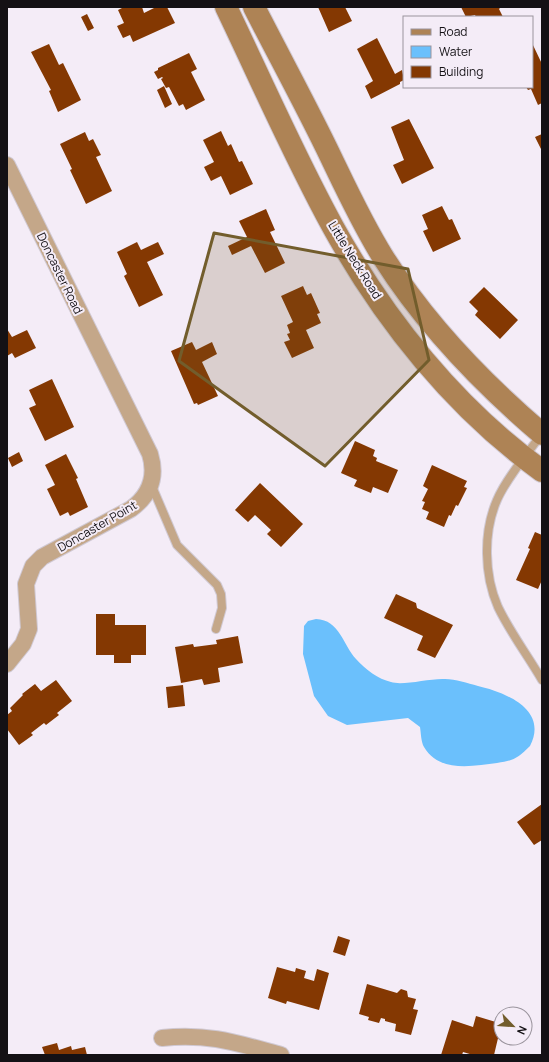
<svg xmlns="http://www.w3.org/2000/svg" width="549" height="1062" viewBox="0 0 549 1062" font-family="Manrope,sans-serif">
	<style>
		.water { fill: #6bc0fc }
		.building { fill: #843802 }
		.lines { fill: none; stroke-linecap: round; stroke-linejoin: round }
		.lane-casing { stroke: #d0c9d3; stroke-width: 10 }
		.street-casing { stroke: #d0c9d3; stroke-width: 18 }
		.secondary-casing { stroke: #d0c9d3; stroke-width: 24 }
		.lane { stroke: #c4a789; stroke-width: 8 }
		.street { stroke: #c4a789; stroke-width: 16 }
		.secondary { stroke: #ae8355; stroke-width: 22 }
		.marked { fill: #725d2c; fill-opacity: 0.2; stroke: #725d2c; stroke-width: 3; stroke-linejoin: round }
		.labels { text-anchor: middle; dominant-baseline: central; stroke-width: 4; stroke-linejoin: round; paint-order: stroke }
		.street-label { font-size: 12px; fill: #141115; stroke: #f4ecf7 }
	</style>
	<rect width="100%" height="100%" fill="#f4ecf7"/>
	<path class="water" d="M 316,619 C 340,620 343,645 356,659 C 366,670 378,679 391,682 C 403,686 430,678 445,679 C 456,679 467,683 478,686 C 504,692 549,709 530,746 C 518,758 513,761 497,763 C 473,766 439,773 424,747 C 421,742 421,733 420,727 L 408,718 L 347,725 L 328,716 L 314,696 L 303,654 L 304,626 L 308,621 Z"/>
	<path class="building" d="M 124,7 L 142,7 L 144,13 L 156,7 L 167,7 L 175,23 L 133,42 L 130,35 L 123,38 L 117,26 L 124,23 L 118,10 Z
		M 318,7 L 345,7 L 352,21 L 329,32 Z
		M 461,7 L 501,7 L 499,9 L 503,17 L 476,17 L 475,15 L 466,17 Z
		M 87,14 L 94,28 L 88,31 L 81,17 Z
		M 377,38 L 395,74 L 402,70 L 404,80 L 400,82 L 400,84 L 371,99 L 365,86 L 373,81 L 357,49 Z
		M 532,43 L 542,64 L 542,103 L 538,105 L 531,89 L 528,90 L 526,87 L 532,87 Z
		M 49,44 L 59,65 L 63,63 L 81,100 L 58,112 L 49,91 L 51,90 L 31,52 Z
		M 189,53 L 197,69 L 191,72 L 205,100 L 186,110 L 183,104 L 179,106 L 169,87 L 166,88 L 161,79 L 163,78 L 162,77 L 158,79 L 154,72 L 158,70 L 158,68 Z
		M 164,86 L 172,104 L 165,108 L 157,90 Z
		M 409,119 L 434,168 L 402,184 L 393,165 L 404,160 L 391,127 Z
		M 221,131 L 228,146 L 231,144 L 239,162 L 242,161 L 253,184 L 230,195 L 221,176 L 211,181 L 204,167 L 214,162 L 203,140 Z
		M 85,132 L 89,141 L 93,139 L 101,155 L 96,157 L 112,191 L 86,204 L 70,170 L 72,169 L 60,144 Z
		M 542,134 L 542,151 L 535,137 Z
		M 442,206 L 449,220 L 452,219 L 461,239 L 433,252 L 423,231 L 428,229 L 422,215 Z
		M 266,209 L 275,230 L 270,232 L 285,263 L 265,273 L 251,246 L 232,255 L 228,246 L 247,237 L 239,221 Z
		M 137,242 L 141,250 L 158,242 L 164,254 L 147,262 L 163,295 L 139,307 L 124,276 L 127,274 L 117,252 Z
		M 303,286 L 307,295 L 311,293 L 320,313 L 317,314 L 321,323 L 306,330 L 314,348 L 292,358 L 284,342 L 290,340 L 287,334 L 290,333 L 287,325 L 293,322 L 281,296 Z
		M 484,287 L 518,320 L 500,339 L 475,315 L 478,311 L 469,302 Z
		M 7,329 L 12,337 L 27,330 L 36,348 L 15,358 L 12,353 L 7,356 Z
		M 192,342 L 196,350 L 212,342 L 217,354 L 202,362 L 218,396 L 198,405 L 197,403 L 194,404 L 171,351 Z
		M 52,379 L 74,427 L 45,441 L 29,408 L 36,405 L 29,390 Z
		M 355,441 L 375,450 L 373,456 L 377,458 L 376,461 L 398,470 L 388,493 L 373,487 L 371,493 L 354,486 L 357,480 L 341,473 Z
		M 19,452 L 23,461 L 12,467 L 8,458 Z
		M 66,454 L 78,478 L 76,479 L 88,507 L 70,516 L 68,512 L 60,516 L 47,489 L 55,485 L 45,465 Z
		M 432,465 L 467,481 L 464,487 L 467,488 L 458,506 L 456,505 L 451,516 L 449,515 L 444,527 L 426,519 L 429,512 L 422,509 L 425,502 L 422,501 L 428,489 L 423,486 Z
		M 260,483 L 303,524 L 281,547 L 267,534 L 271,530 L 255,515 L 248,522 L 235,510 Z
		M 535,532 L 542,535 L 542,580 L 538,589 L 516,580 L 530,549 L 528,548 Z
		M 396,594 L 416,603 L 417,608 L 453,625 L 435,658 L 417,650 L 423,636 L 384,618 Z
		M 96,614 L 115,614 L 115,625 L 146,625 L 146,655 L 131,655 L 131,663 L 114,663 L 114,655 L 96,655 Z
		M 238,636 L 243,663 L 218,668 L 220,682 L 204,685 L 202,679 L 181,683 L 175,647 L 193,644 L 194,647 L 217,644 L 216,640 Z
		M 56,680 L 72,701 L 57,713 L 59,715 L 46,725 L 44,723 L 31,733 L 33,735 L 19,745 L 7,729 L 7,715 L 12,711 L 10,708 L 23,695 L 22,694 L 35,684 L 41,691 Z
		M 183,685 L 185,706 L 168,708 L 166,687 Z
		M 542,804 L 542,840 L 534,845 L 517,822 Z
		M 338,936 L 350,940 L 345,956 L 333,952 Z
		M 277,967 L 295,972 L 296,968 L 306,971 L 304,978 L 314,981 L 317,969 L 329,973 L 319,1010 L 287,1001 L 286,1004 L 268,998 Z
		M 367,984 L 397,993 L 401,989 L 407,991 L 408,997 L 416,999 L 413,1009 L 418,1010 L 411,1035 L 395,1031 L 396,1024 L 385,1021 L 385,1019 L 381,1018 L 379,1023 L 368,1020 L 369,1017 L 359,1014 Z
		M 476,1016 L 499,1023 L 496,1033 L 499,1034 L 494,1055 L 473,1055 L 463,1052 L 462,1055 L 441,1055 L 452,1020 L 473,1027 Z
		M 57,1043 L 59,1050 L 71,1046 L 72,1050 L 85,1047 L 87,1055 L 45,1055 L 42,1047 Z"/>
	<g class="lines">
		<g class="lane-casing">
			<path id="lane" d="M 541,435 C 527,454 506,479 497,500 C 483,532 484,575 498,607 C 510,632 528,656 542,680
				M 151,484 L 177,545 L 217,585 L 221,594 L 222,608 L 216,629"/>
		</g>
		<g class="street-casing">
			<path id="street" d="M 7,165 L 150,454 C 157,477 150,495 131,509 L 42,557 L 33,566 L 26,584 L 29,629 L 23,644 L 7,664
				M 162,1038 C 208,1033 237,1043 281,1055"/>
		</g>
		<g class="secondary-casing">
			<path id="secondary" d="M 226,7 C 261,80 294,156 333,227 C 385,321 455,408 542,471
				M 254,7 C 278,54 303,100 326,147 C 344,184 361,222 383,257 C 426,325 481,382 542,434"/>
		</g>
		<use href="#lane" class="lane"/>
		<use href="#street" class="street"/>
		<use href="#secondary" class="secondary"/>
	</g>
	<path class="marked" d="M 214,233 L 408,269 L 429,360 L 325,466 L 179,361 Z"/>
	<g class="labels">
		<g class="street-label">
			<text transform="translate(355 260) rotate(58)">Little Neck Road</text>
			<text transform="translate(60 273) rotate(64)">Doncaster Road</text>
			<text transform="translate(97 526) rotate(-30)">Doncaster Point</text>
		</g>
	</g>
	<rect width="549" height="1062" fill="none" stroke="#141115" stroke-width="16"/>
	<rect x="403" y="16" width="130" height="72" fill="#f4ecf7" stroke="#9a949d"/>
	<rect x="411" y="29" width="20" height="6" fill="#ae8355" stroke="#9a949d"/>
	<text x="439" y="36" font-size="12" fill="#141115">Road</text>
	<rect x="411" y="46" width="20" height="12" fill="#6bc0fc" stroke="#9a949d"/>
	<text x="439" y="56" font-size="12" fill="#141115">Water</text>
	<rect x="411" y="66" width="20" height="12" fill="#843802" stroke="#9a949d"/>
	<text x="439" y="76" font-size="12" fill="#141115">Building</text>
	<g transform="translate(513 1026) rotate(115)"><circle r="19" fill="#f4ecf7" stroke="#9a949d"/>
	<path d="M0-3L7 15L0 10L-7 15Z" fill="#725d2c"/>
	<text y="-6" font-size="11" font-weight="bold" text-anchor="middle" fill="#141115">N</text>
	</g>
</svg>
